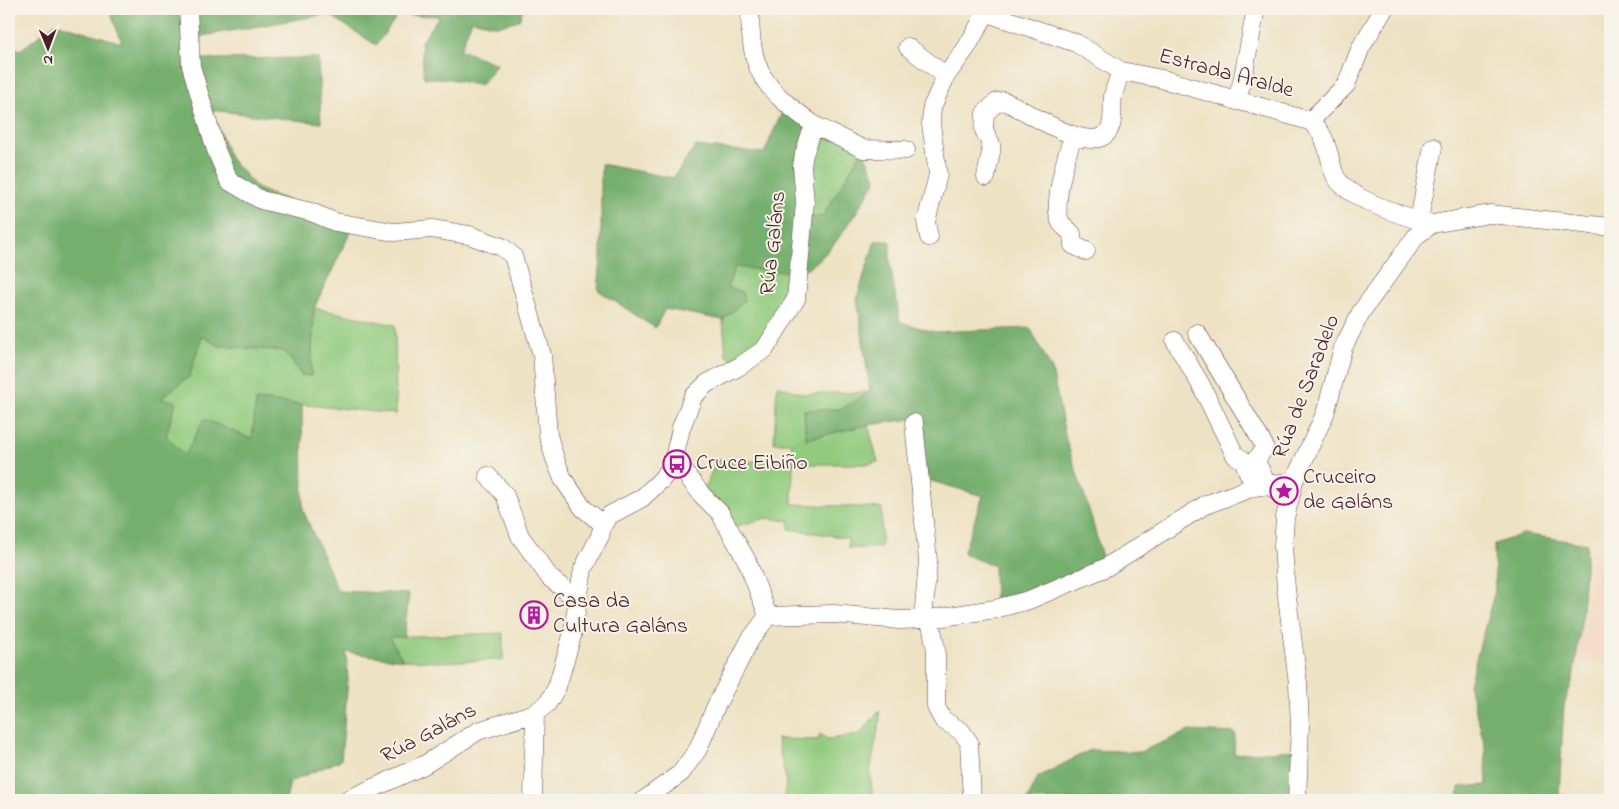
<svg xmlns="http://www.w3.org/2000/svg" width="1619" height="809" viewBox="0 0 1619 809" font-family="'Indie Flower',sans-serif">
	<style>
		.built { fill: #f2d4be }
		.green { fill: #92cb7e; stroke: #6e7554 }
		.forest { fill: #75af6d; stroke: #60674c }
		.lines { fill: none; stroke-linecap: round; stroke-linejoin: round }
		.minor-casing { stroke: #623c42; stroke-width: 19 }
		.minor { stroke: #fff; stroke-width: 18 }
		.labels { text-anchor: middle; dominant-baseline: central; stroke-width: 4; stroke-linejoin: round; paint-order: stroke }
		.street-label { font-size: 22px; fill: #4a1f2b; stroke: #f7f3e8 }
		.poi-label { font-size: 22px; fill: #4a1f2b; stroke: #f7f3e8; text-anchor: start }
	</style>
	<rect width="100%" height="100%" fill="#f7f3e8"/>
	<filter id="ink" filterUnits="userSpaceOnUse"><feTurbulence type="fractalNoise" baseFrequency=".02" numOctaves="2"/><feDisplacementMap in="SourceGraphic" scale="10" xChannelSelector="R" yChannelSelector="G"/><feConvolveMatrix kernelMatrix="1 2 1 2 8 2 1 2 1" color-interpolation-filters="sRGB"/></filter>
	<filter id="wash" filterUnits="userSpaceOnUse"><feTurbulence type="fractalNoise" baseFrequency=".0096" numOctaves="4" result="noise"/><feDisplacementMap in="SourceGraphic" scale="20" xChannelSelector="R" yChannelSelector="G"/><feGaussianBlur stdDeviation="1.12" result="paint"/><feColorMatrix in="noise" values="0 0 0 0 0 0 0 0 0 0 0 0 0 0 0 0 0 1.4 0 .05"/><feComposite in="paint" operator="in"/></filter>
	<g filter="url(#wash)">
		<rect width="100%" height="100%" fill="#ede2c3"/>
		<path class="built" d="M 1593,551 L 1610,553 L 1610,664 L 1577,659 Z"/>
		<path class="green" d="M 814,125 L 863,149 L 823,216 L 812,219 L 804,154 Z
			M 735,267 L 798,271 L 796,299 L 740,366 L 726,355 L 723,320 L 744,301 L 727,287 Z
			M 314,308 L 395,325 L 396,414 L 257,400 L 252,440 L 185,455 L 166,436 L 160,398 L 189,377 L 202,336 L 219,346 L 285,351 L 301,375 L 311,376 Z
			M 777,385 L 803,394 L 870,392 L 841,409 L 804,410 L 806,439 L 868,425 L 878,462 L 868,464 L 793,464 L 792,504 L 882,508 L 881,548 L 848,548 L 848,538 L 789,529 L 790,521 L 767,518 L 733,527 L 702,495 L 717,459 L 793,464 L 791,443 L 774,443 Z
			M 503,633 L 503,660 L 439,662 L 403,660 L 388,637 Z
			M 879,711 L 880,719 L 870,772 L 873,800 L 784,800 L 786,780 L 777,739 L 818,740 L 820,734 L 827,739 L 859,735 Z"/>
		<path class="forest" d="M 109,9 L 523,9 L 519,20 L 497,26 L 472,20 L 460,50 L 497,64 L 480,86 L 451,79 L 424,78 L 421,42 L 439,16 L 398,15 L 376,45 L 328,14 L 202,36 L 199,59 L 318,58 L 321,123 L 211,110 L 230,158 L 258,189 L 354,225 L 314,308 L 311,376 L 301,375 L 285,351 L 219,346 L 202,336 L 189,377 L 161,398 L 176,402 L 166,436 L 185,455 L 204,419 L 252,439 L 256,400 L 302,405 L 303,510 L 338,591 L 409,594 L 404,637 L 389,637 L 403,660 L 346,652 L 348,679 L 341,760 L 290,782 L 286,800 L 9,800 L 9,43 L 20,50 L 56,23 L 122,43 Z
			M 786,103 L 814,125 L 802,166 L 812,218 L 823,216 L 863,149 L 876,180 C 861,204 826,269 797,271 C 777,273 755,269 735,267 L 727,287 L 742,292 L 744,301 L 723,320 L 665,309 L 655,328 L 598,290 L 601,258 L 601,164 L 673,178 L 696,146 L 764,153 Z
			M 875,241 L 890,241 L 890,264 L 900,322 L 934,332 L 1030,328 L 1052,370 L 1066,440 L 1091,516 L 1105,568 L 995,609 L 994,566 L 963,554 L 983,496 L 928,480 L 919,418 L 868,425 L 806,439 L 804,410 L 841,409 L 870,392 L 857,298 Z
			M 1524,534 L 1587,544 L 1581,624 L 1573,679 L 1564,705 L 1559,795 L 1602,800 L 1458,800 L 1459,787 L 1487,785 L 1485,746 L 1469,685 L 1495,590 L 1494,544 Z
			M 1189,731 L 1235,733 L 1234,754 L 1296,750 L 1292,800 L 1027,800 L 1038,777 L 1090,750 L 1140,752 Z"/>
	</g>
	<g filter="url(#ink)">
		<g class="lines">
			<g class="minor-casing">
				<path id="minor" d="M 188,9 L 191,66 L 216,150 L 229,181 L 261,200 L 311,212 L 335,222 L 394,232 L 432,229 L 469,235 L 502,247 L 513,256 L 542,355 L 548,435 L 555,459 L 563,479 L 583,508 L 603,524
					M 985,9 L 996,16 L 1076,43 L 1121,71 L 1162,79 L 1310,121 C 1327,134 1328,154 1334,173 C 1343,199 1407,217 1432,224
					M 908,47 L 946,76
					M 1236,101 L 1242,82 L 1256,9
					M 1310,121 L 1346,85 L 1361,47 L 1384,9
					M 814,125 L 863,149 L 906,150
					M 1074,135 C 1067,152 1051,206 1061,223 C 1064,227 1069,230 1072,234 L 1073,245 L 1086,251
					M 986,177 L 991,152 L 991,144 L 984,130 L 985,113 L 997,102 L 1004,101 C 1024,108 1092,159 1109,130 C 1115,120 1111,108 1113,96 C 1115,88 1118,79 1121,71
					M 1419,220 L 1433,147
					M 929,237 L 926,222 L 938,175 L 931,124 L 932,107 L 946,76 L 967,47 L 987,11
					M 1197,333 L 1264,445 L 1264,449 L 1256,460 L 1267,485 L 1276,490
					M 1175,341 L 1201,385 L 1235,455 L 1243,460 L 1253,484
					M 914,423 L 928,561 L 923,619
					M 672,467 L 685,473 L 702,495 L 720,513 L 747,561 L 768,616
					M 488,476 L 505,495 L 520,536 L 533,554 L 550,578 L 579,601
					M 930,619 L 936,650 L 936,707 L 943,720 L 961,731 L 969,742 L 972,800
					M 347,800 L 424,765 L 478,731 L 535,713
					M 533,800 L 535,713 L 547,704 L 557,687 L 572,636 L 583,569 L 600,536 L 603,524 L 610,515 L 642,498 L 660,481 L 672,467 L 681,428 L 693,397 L 706,384 L 740,366 L 765,349 L 796,299 L 805,203 L 802,166 L 804,154 L 814,125 C 764,88 750,74 750,9
					M 644,800 L 681,773 L 698,749 L 716,706 L 750,640 L 768,616 L 834,614 L 899,620 L 930,619 L 995,609 L 1029,600 L 1105,568 L 1205,505 L 1254,487 L 1294,481
					M 1297,800 L 1300,725 L 1298,683 L 1286,589 L 1283,546 L 1285,518 L 1294,481 L 1325,414 L 1343,348 L 1361,312 L 1417,235 L 1432,224 L 1490,214 L 1610,227"/>
			</g>
			<use href="#minor" class="minor"/>
		</g>
	</g>
	<defs>
		<g id="bus-ring" transform="scale(1.4375)"><circle r="9.5" fill="#f7f3e8" stroke="#b5179e" stroke-width="1.5"/><path d="M-5-6H5V4H4V6H2V4H-2V6H-4V4H-5ZM-3.5-4V0h7V-4ZM-3.5 1.2v1.5H-2V1.2ZM2 1.2v1.5H3.5V1.2Z" fill="#b5179e"/></g>
		<g id="sight-ring" transform="scale(1.4375)"><circle r="9.5" fill="#f7f3e8" stroke="#b5179e" stroke-width="1.5"/><path d="M0-6L1.8-2.2L6-1.7L2.9 1.2L3.7 5.4L0 3.3L-3.7 5.4L-2.9 1.2L-6-1.7L-1.8-2.2Z" fill="#b5179e"/></g>
		<g id="building-ring" transform="scale(1.4375)"><circle r="9.5" fill="#f7f3e8" stroke="#b5179e" stroke-width="1.5"/><path d="M-4-6H4V6H1V3H-1V6H-4ZM-2.5-4.3h1.7v1.8h-1.7ZM.8-4.3h1.7v1.8H.8ZM-2.5-1h1.7V.8h-1.7ZM.8-1h1.7V.8H.8Z" fill="#b5179e"/></g>
	</defs>
	<g fill-rule="evenodd">
		<use href="#bus-ring" x="677" y="464"/>
		<use href="#sight-ring" x="1284" y="491"/>
		<use href="#building-ring" x="534" y="615"/>
	</g>
	<g class="labels">
		<g class="street-label">
			<text transform="translate(1226 74) rotate(15)">Estrada Aralde</text>
			<text transform="translate(774 243) rotate(-84)">Rúa Galáns</text>
			<text transform="translate(1307 387) rotate(-69)">Rúa de Saradelo</text>
			<text transform="translate(429 734) rotate(-28)">Rúa Galáns</text>
		</g>
		<g class="poi-label">
			<text x="696" y="464">Cruce Eibiño</text>
			<text x="1303" y="478">Cruceiro<tspan x="1303" dy="25">de Galáns</tspan></text>
			<text x="553" y="602">Casa da<tspan x="553" dy="25">Cultura Galáns</tspan></text>
		</g>
	</g>
	<rect width="1619" height="809" fill="none" stroke="#f7f3e8" stroke-width="30"/>
	<g transform="translate(48 48) rotate(179)" stroke="#f7f3e8" stroke-width="4" paint-order="stroke">
	<path d="M0-4L9 19L0 12L-9 19Z" fill="#4a1f2b"/>
	<text y="-8" font-size="14" font-weight="bold" text-anchor="middle" fill="#4a1f2b">N</text>
	</g>
</svg>
